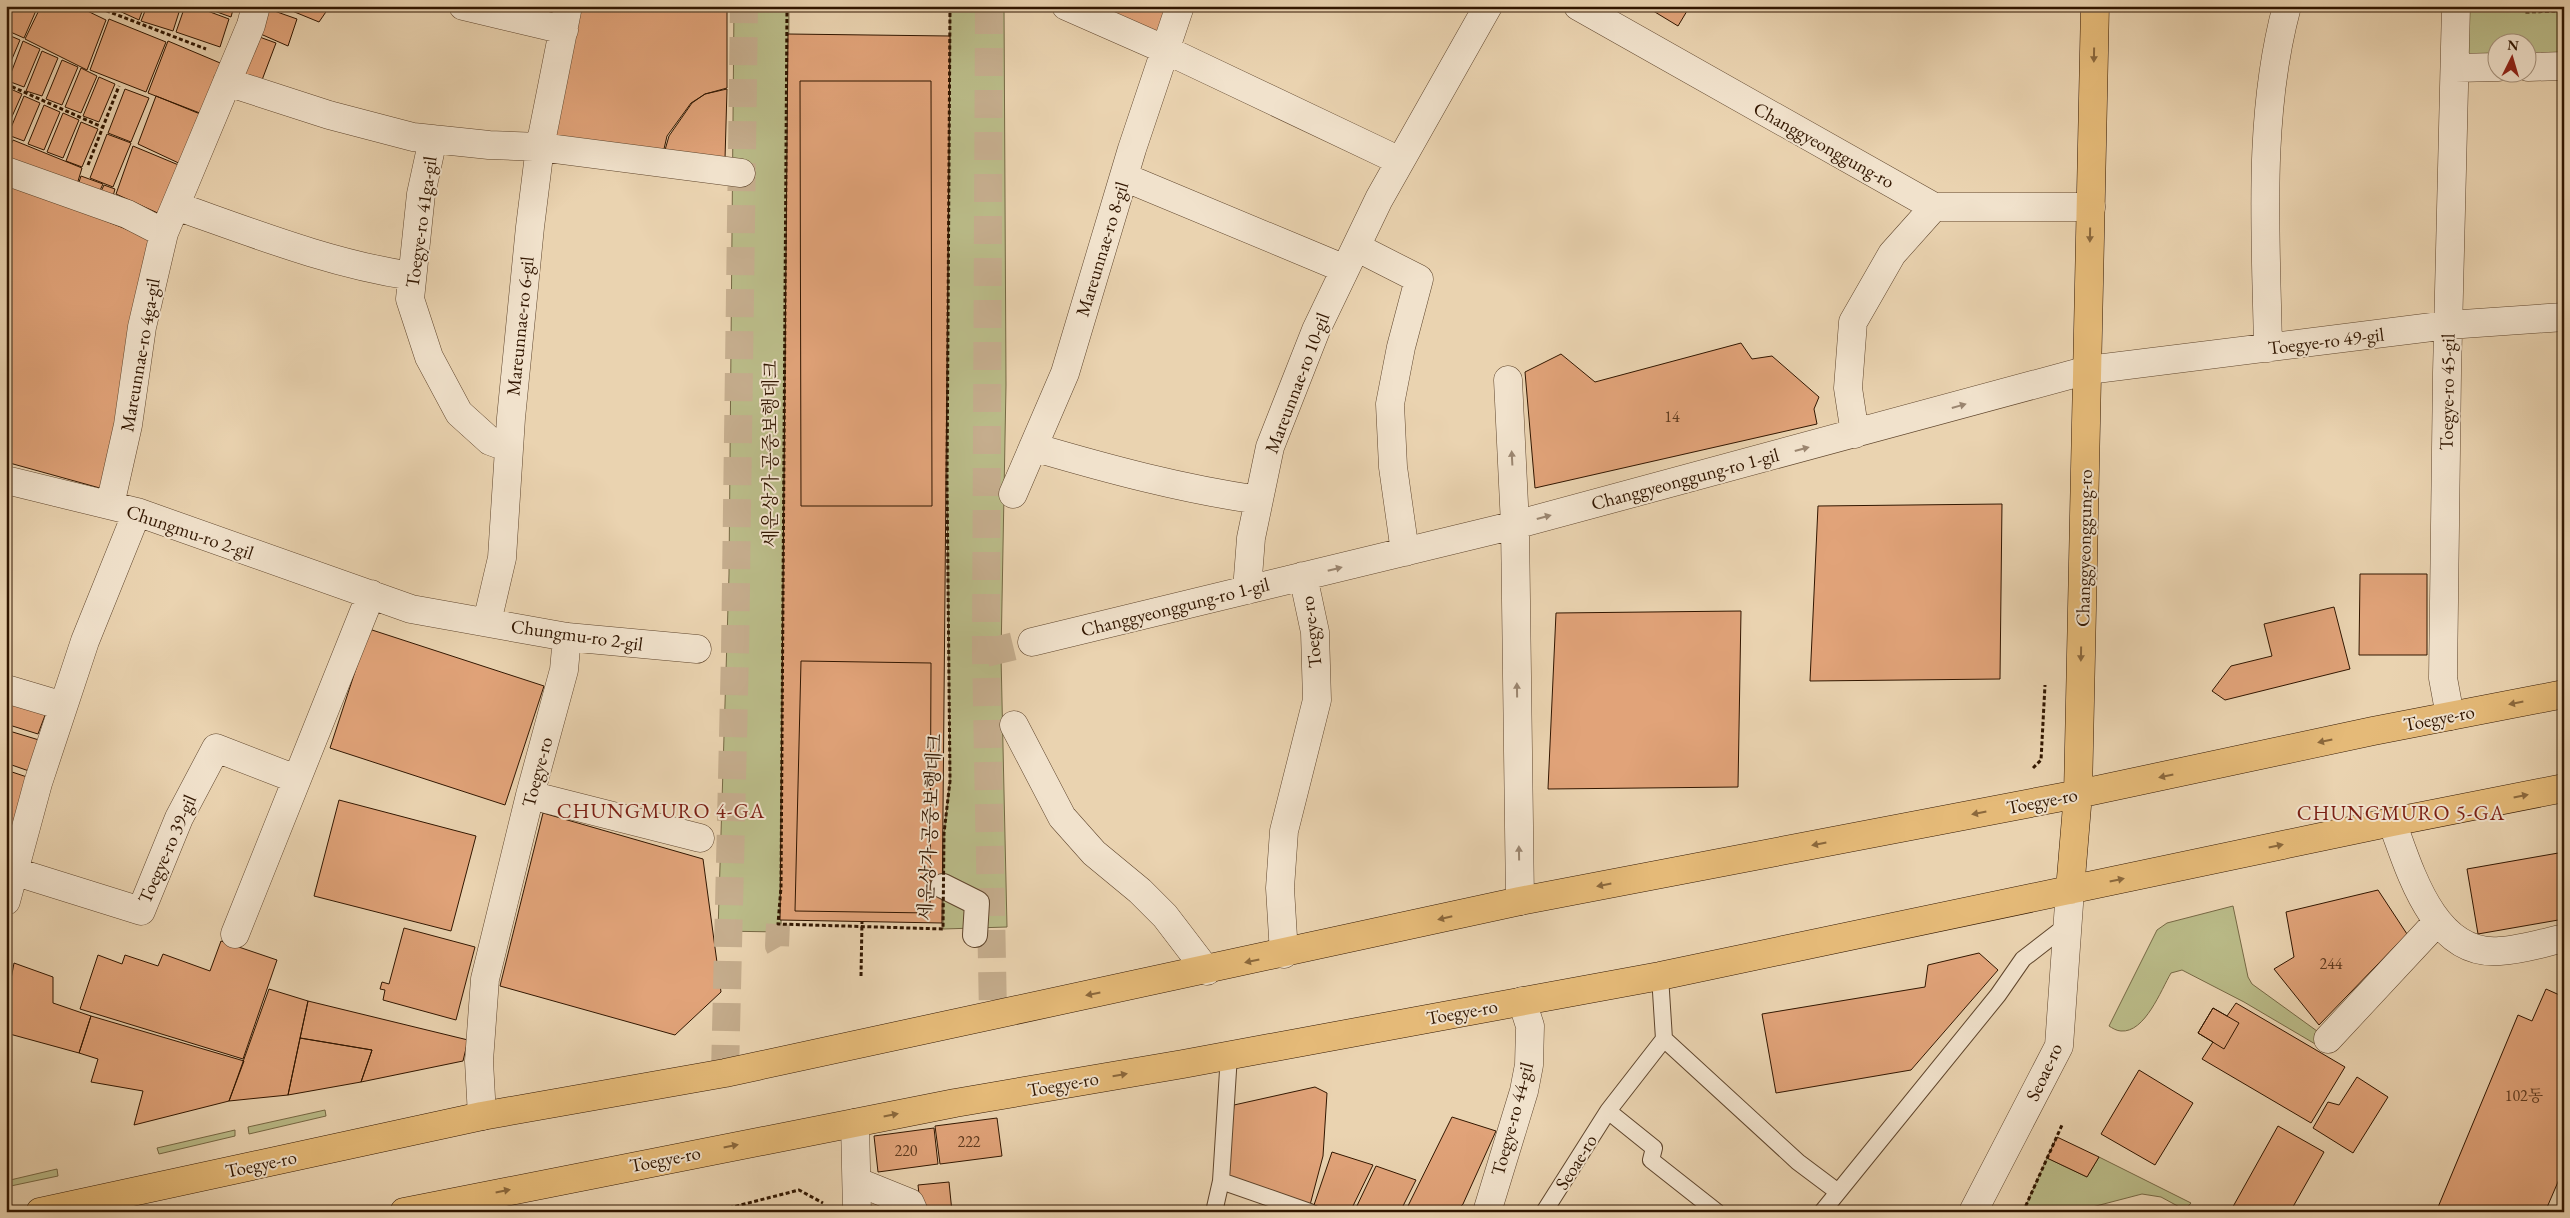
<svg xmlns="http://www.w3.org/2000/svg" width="2570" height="1218" viewBox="0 0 2570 1218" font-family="'EB Garamond','Noto Serif KR',serif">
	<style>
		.green { fill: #babb88; stroke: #766844 }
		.building { fill: #e1a379; stroke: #311600 }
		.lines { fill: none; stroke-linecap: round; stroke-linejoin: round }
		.pedestrian-tunnel { stroke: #c5ad8d; stroke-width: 24; stroke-dasharray: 24 12; stroke-linecap: butt }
		.minor-tunnel { stroke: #c5ad8d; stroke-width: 28; stroke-dasharray: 28 14; stroke-linecap: butt }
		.service-casing { stroke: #5f452c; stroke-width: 18 }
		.pedestrian-casing { stroke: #5f452c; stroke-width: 26 }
		.minor-casing { stroke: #5f452c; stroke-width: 29 }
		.tertiary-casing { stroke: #5f452c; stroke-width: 29 }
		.primary-casing { stroke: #311600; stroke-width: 29 }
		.path { stroke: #311600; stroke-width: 3; stroke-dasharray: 4 2.5; stroke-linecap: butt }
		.service { stroke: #f1e2cc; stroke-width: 16 }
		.pedestrian { stroke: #f1e2cc; stroke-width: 24 }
		.minor { stroke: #f1e2cc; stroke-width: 28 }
		.tertiary { stroke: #f1e2cc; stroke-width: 28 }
		.primary { stroke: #e5ba78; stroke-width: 28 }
		.path-bridge { stroke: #311600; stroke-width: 3; stroke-dasharray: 4 2.5; stroke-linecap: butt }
		.oneway { fill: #8b683c }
		.oneway2 { fill: #9b8670 }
		.labels { text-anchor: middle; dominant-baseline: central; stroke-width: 4; stroke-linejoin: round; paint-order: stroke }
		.number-label { font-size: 16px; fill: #5d391e }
		.street-label { font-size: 19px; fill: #311600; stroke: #f1e2cc }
		.quarter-label { font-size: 21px; letter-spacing: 1px; fill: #7a1f14; stroke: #f1e2cc }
	</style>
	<rect width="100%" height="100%" fill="#ead3b0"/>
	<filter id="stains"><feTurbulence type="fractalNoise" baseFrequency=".004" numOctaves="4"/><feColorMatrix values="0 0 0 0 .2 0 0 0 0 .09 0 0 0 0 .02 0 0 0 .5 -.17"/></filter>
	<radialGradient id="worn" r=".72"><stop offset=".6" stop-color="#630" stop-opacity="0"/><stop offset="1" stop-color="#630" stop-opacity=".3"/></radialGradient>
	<path class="green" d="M 734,6 L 789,6 L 781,932 L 718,931 L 729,574 Z
		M 950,6 L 1004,6 L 1006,385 L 1001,656 L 1007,927 L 943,929 L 944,833 L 950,781 L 947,481 Z
		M 2467,6 L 2564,6 L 2564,57 L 2528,57 L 2528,42 L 2498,42 L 2497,58 L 2465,58 Z
		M 2233,906 L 2248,977 L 2252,984 L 2328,1039 L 2322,1048 L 2244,1002 L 2182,970 L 2171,973 C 2161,990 2145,1033 2121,1031 C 2117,1031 2112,1028 2109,1026 L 2157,930 L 2167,923 Z
		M 325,1110 L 326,1116 L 249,1134 L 248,1127 Z
		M 235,1130 L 235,1136 L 159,1154 L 157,1148 Z
		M 2099,1157 L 2191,1203 L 2185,1210 L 2161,1197 L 2142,1194 L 2073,1212 L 2024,1210 L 2047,1158 L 2087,1177 Z
		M 57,1169 L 58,1176 L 6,1187 L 6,1181 Z"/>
	<path class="building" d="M 6,6 L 38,6 L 24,38 L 6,30 Z
		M 41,6 L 77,6 L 106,20 L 87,70 L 25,39 Z
		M 119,6 L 144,6 L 139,20 L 117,10 Z
		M 147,6 L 181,6 L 173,31 L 141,21 Z
		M 185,6 L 194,6 L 229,19 L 220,47 L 176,32 Z
		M 200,6 L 234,6 L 231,17 Z
		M 280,6 L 330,6 L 319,22 Z
		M 577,6 L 727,6 L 727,88 L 705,94 L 691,103 L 667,136 L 664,149 L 553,141 Z
		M 1087,6 L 1175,6 L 1154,37 Z
		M 1645,6 L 1690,6 L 1678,26 Z
		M 263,7 L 297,19 L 288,46 L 256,32 Z
		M 109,19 L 166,42 L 146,92 L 90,70 Z
		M 6,34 L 20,40 L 6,73 Z
		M 788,34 L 950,36 L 942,923 L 780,920 Z
		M 254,35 L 276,43 L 259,88 L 236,78 Z
		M 23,41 L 40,49 L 24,87 L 8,81 Z
		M 168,41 L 225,65 L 205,115 L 148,93 Z
		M 42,51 L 58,58 L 42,96 L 26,91 Z
		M 62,60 L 78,67 L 62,105 L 46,99 Z
		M 81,68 L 97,76 L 81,113 L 65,107 Z
		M 99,77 L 115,84 L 99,122 L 83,116 Z
		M 800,81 L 931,81 L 932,506 L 801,506 Z
		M 6,87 L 22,94 L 6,130 Z
		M 125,89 L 149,98 L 131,142 L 108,133 Z
		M 727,89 L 725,159 L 665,150 L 669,136 L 692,103 L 705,94 Z
		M 24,96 L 40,103 L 24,141 L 8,135 Z
		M 156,96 L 205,116 L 185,166 L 138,144 Z
		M 44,105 L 60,112 L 44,150 L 28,144 Z
		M 63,113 L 79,120 L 63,158 L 47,152 Z
		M 81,122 L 98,129 L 82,167 L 66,161 Z
		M 107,134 L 131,143 L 113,187 L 90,178 Z
		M 13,140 L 82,168 L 75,191 L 6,168 L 6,157 Z
		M 133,146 L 181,166 L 162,215 L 116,194 Z
		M 81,176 L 103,184 L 95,201 L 75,194 Z
		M 6,181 L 151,239 L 107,490 L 6,462 Z
		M 104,185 L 115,189 L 110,207 L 96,202 Z
		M 1741,343 L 1752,359 L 1772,356 L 1819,397 L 1814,409 L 1817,424 L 1535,488 L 1525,372 L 1561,354 L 1595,382 Z
		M 2002,504 L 2000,679 L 1810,681 L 1818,506 Z
		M 2360,574 L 2427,574 L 2427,655 L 2359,655 Z
		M 2334,607 L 2350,669 L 2225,700 L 2212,691 L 2231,666 L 2272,656 L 2264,624 Z
		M 1741,611 L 1738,787 L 1548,789 L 1556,613 Z
		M 369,629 L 544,686 L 505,805 L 330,748 Z
		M 801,661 L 931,663 L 930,913 L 795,911 Z
		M 6,695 L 47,710 L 38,734 L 6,724 Z
		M 6,730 L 39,740 L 29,771 L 6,763 Z
		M 6,770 L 33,779 L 15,838 L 6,835 Z
		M 339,800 L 476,836 L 451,931 L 314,896 Z
		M 543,813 L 703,859 L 721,992 L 675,1035 L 500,986 Z
		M 2564,852 L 2564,919 L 2478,934 L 2467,869 Z
		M 2378,890 L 2407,934 L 2319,1025 L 2274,969 L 2294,957 L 2286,912 Z
		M 404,928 L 475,947 L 456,1020 L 383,1000 L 385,990 L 380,989 L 382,982 L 389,984 Z
		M 221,941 L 277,960 L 243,1059 L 80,1009 L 98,955 L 122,964 L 125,955 L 158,966 L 163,954 L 210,971 Z
		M 1979,953 L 1998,970 L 1911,1070 L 1776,1093 L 1762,1014 L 1925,987 L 1928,965 Z
		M 14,963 L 53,977 L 53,1003 L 91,1016 L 79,1053 L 6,1033 L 6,1006 Z
		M 269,989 L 308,1001 L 288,1095 L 229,1101 Z
		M 2546,989 L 2564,997 L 2564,1168 L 2545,1212 L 2436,1212 L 2518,1015 L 2532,1021 Z
		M 308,1001 L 468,1040 L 463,1061 L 361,1082 L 372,1050 L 300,1038 Z
		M 2236,1003 L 2345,1067 L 2311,1123 L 2202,1059 L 2213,1042 L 2198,1033 L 2213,1008 L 2227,1016 Z
		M 2213,1008 L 2239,1023 L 2224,1049 L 2198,1033 Z
		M 91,1016 L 244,1061 L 229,1101 L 134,1125 L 143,1091 L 91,1082 L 98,1059 L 79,1053 Z
		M 300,1038 L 372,1050 L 361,1082 L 288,1095 Z
		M 2139,1070 L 2193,1103 L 2155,1165 L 2101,1134 Z
		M 2357,1077 L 2388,1097 L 2353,1153 L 2313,1128 L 2328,1102 L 2339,1105 Z
		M 1315,1087 L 1327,1093 L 1323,1156 L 1310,1205 L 1227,1175 L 1234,1105 Z
		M 1452,1117 L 1496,1131 L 1463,1204 L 1456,1212 L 1405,1212 Z
		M 997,1118 L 1002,1156 L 940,1164 L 935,1126 Z
		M 2278,1126 L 2324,1152 L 2290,1212 L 2230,1212 Z
		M 934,1128 L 938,1164 L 878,1172 L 874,1136 Z
		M 2057,1137 L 2099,1157 L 2087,1177 L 2047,1158 Z
		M 1332,1152 L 1373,1165 L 1350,1212 L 1333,1212 L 1314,1205 Z
		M 1376,1166 L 1416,1180 L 1400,1212 L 1354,1212 Z
		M 949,1182 L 952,1212 L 921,1212 L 918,1185 Z"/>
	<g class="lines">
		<path class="pedestrian-tunnel" d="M 778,924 L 777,946 L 781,953"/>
		<path class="minor-tunnel" d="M 989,6 L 986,653 L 993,1014
			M 986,653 L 1032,642
			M 725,1073 L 735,653 L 744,6"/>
		<g class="service-casing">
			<path id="service" d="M 1660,976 L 1664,1039 L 1608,1111 L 1654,1148 L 1651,1160 L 1717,1212
				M 1664,1039 L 1798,1162 L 1838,1192
				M 1221,1181 L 1310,1212
				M 1214,1212 L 1221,1181 L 1229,1055
				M 1544,1212 L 1608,1111
				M 1822,1212 L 1998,995 L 2023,959 L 2067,925"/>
		</g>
		<g class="pedestrian-casing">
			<path id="pedestrian" d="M 943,886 L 977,903 L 975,935"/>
		</g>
		<g class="minor-casing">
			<path id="minor" d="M 463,6 L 564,30
				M 1066,6 L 1166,50 L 1400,161
				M 1578,6 L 1934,207 L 2091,207
				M 2528,67 L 2564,66
				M 2455,68 L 2498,67
				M 227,82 L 329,115 L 413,137 L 489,145 L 540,147 L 741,173
				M 433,139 L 421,194 L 410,299 L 429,357 L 459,413 L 490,441 L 509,448
				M 6,171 L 127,214 L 164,233
				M 1124,177 L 1345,269
				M 176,206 C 253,233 331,264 412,276
				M 1356,247 L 1419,279 L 1401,347 L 1390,404 L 1393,467 L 1405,552
				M 2268,348 C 2266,235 2257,117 2287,6
				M 1508,380 L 1515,525 L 1520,901
				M 1855,434 L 1848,388 L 1853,322 L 1892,254 L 1934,207
				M 1033,447 C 1108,469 1182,489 1259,500
				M 6,480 L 137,512 L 411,609 L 567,637 L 697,649
				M 1013,494 L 1065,373 L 1132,149 L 1180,6
				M 110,505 L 128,425 L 142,327 L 164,233 L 251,25 L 256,6
				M 1247,590 L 1251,538 L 1270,447 L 1316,330 L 1379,199 L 1488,6
				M 487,622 L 502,558 L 511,418 L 530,227 L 540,147 L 568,6
				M 1032,642 L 1515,525 L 2088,370 L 2448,325 L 2564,317
				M 6,689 L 63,706
				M 2450,716 L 2443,678 L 2447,373 L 2456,6
				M 1014,725 L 1062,817 L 1094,853 L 1140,891 L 1165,916 L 1207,971
				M 530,795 L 700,838
				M 2392,822 C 2410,871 2434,957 2500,951 C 2521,950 2543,943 2564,938
				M 13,871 L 141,911 L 179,818 L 216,748 L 296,779
				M 6,901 L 38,783 L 85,641 L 137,512
				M 235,934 L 371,594
				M 1284,954 L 1280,888 L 1284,831 L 1317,700 L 1315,632 L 1303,576
				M 2328,1039 L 2437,922
				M 482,1116 L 479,1061 L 485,979 L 530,795 L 564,670 L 567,637
				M 858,1182 L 910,1203 L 914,1212
				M 1487,1212 L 1524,1091 L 1529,1065 L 1530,1026 L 1522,1001"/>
		</g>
		<g class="tertiary-casing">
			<path id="tertiary" d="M 855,1123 L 857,1212
				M 1973,1212 L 2059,1046 L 2070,890"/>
		</g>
		<g class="primary-casing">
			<path id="primary" d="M 2070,890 L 2078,794 L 2095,6
				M 40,1212 L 482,1116 L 725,1073 L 1520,901 L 2078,794 L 2373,731 L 2564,694
				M 404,1212 L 955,1103 L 1183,1064 L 1660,976 L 2392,822 L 2564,788"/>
		</g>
		<path class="path" d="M 94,6 L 206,49
			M 2524,6 L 2525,12 L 2564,11
			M 6,84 L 102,127
			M 88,165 L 119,86
			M 2033,768 L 2041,760 L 2045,685
			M 861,976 L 862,921
			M 729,1208 L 799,1190 L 823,1203
			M 2023,1212 L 2062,1125"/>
		<use href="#service" class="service"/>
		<use href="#pedestrian" class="pedestrian"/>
		<use href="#minor" class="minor"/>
		<use href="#tertiary" class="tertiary"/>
		<use href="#primary" class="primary"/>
		<path class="path-bridge" d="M 787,6 L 781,887 L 778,924 L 943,929 L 944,833 L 950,781 L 947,481 L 950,6"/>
	</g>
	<defs><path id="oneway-solid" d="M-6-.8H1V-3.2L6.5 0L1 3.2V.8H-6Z" transform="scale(1.25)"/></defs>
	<g class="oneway">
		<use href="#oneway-solid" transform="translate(2094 55) rotate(91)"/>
		<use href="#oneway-solid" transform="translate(2090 235) rotate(91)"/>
		<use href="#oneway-solid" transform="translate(2081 654) rotate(91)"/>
		<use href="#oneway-solid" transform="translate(2516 703) rotate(169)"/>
		<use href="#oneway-solid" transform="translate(2325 741) rotate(168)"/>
		<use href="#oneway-solid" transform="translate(2166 776) rotate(168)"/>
		<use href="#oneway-solid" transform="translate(2521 796) rotate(-11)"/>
		<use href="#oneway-solid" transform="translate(1979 813) rotate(169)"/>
		<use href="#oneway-solid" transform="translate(1819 844) rotate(169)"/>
		<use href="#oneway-solid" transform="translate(2276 846) rotate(-12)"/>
		<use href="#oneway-solid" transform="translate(2117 880) rotate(-12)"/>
		<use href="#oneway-solid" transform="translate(1604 885) rotate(169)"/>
		<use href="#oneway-solid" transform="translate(1445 918) rotate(167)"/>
		<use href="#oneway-solid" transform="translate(1252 961) rotate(168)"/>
		<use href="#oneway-solid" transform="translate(1093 994) rotate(169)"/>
		<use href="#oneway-solid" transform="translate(1120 1075) rotate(-10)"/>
		<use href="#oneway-solid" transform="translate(891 1115) rotate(-11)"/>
		<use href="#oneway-solid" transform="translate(731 1146) rotate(-11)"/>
		<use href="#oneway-solid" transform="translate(503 1191) rotate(-11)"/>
	</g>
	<g class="oneway2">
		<use href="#oneway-solid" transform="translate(1959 406) rotate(-16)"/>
		<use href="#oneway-solid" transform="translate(1802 449) rotate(-15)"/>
		<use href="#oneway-solid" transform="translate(1512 458) rotate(-93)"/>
		<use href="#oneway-solid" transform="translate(1544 517) rotate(-15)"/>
		<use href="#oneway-solid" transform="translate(1335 569) rotate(-14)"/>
		<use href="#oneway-solid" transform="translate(1517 690) rotate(-91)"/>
		<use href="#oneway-solid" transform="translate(1519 853) rotate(-91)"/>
	</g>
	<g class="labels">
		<g class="number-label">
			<text x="1672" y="416">14</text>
			<text x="2331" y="963">244</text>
			<text x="2524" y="1095">102동</text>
			<text x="969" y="1141">222</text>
			<text x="906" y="1150">220</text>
		</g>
		<g class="street-label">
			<text transform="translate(1824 145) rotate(29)">Changgyeonggung-ro</text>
			<text transform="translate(421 222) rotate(-82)">Toegye-ro 41ga-gil</text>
			<text transform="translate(1102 249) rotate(-73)">Mareunnae-ro 8-gil</text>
			<text transform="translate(520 326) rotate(-84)">Mareunnae-ro 6-gil</text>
			<text transform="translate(2326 341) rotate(-7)">Toegye-ro 49-gil</text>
			<text transform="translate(140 355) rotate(-80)">Mareunnae-ro 4ga-gil</text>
			<text transform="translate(1297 383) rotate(-69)">Mareunnae-ro 10-gil</text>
			<text transform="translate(2447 392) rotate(-89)">Toegye-ro 45-gil</text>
			<text transform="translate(770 454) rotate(-90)">세운상가 공중보행데크</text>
			<text transform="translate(1685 479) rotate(-15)">Changgyeonggung-ro 1-gil</text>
			<text transform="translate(190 532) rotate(19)">Chungmu-ro 2-gil</text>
			<text transform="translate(2084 548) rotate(-89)">Changgyeonggung-ro</text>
			<text transform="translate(1175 607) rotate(-14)">Changgyeonggung-ro 1-gil</text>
			<text transform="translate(1311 632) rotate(-97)">Toegye-ro</text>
			<text transform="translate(577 635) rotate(8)">Chungmu-ro 2-gil</text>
			<text transform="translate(2439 718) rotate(-11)">Toegye-ro</text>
			<text transform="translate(537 772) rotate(-75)">Toegye-ro</text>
			<text transform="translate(2042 801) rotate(-11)">Toegye-ro</text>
			<text transform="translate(930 827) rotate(-87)">세운상가 공중보행데크</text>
			<text transform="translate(167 849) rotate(-66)">Toegye-ro 39-gil</text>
			<text transform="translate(1462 1012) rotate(-10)">Toegye-ro</text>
			<text transform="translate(2044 1072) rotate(-65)">Seoae-ro</text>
			<text transform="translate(1063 1084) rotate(-10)">Toegye-ro</text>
			<text transform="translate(1512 1119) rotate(-75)">Toegye-ro 44-gil</text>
			<text transform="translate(665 1159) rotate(-11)">Toegye-ro</text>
			<text transform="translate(1576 1162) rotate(-58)">Seoae-ro</text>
			<text transform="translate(261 1164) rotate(-12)">Toegye-ro</text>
		</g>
		<g class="quarter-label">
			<text x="661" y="810">CHUNGMURO 4-GA</text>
			<text x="2401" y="812">CHUNGMURO 5-GA</text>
		</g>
	</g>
	<rect width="2570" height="1218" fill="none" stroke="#ead3b0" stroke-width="25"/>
	<rect x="8" y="8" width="2555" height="1203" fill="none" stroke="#311600" stroke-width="2.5"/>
	<rect x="12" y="12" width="2545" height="1193" fill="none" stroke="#311600"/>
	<g transform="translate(2512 58) rotate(5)"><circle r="24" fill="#f1e2cc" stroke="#a4907a"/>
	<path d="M0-4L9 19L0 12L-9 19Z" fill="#8f2418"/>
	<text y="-8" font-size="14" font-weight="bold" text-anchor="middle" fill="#311600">N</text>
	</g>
	<rect width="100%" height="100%" filter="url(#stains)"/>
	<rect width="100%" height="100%" fill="url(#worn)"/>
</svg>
